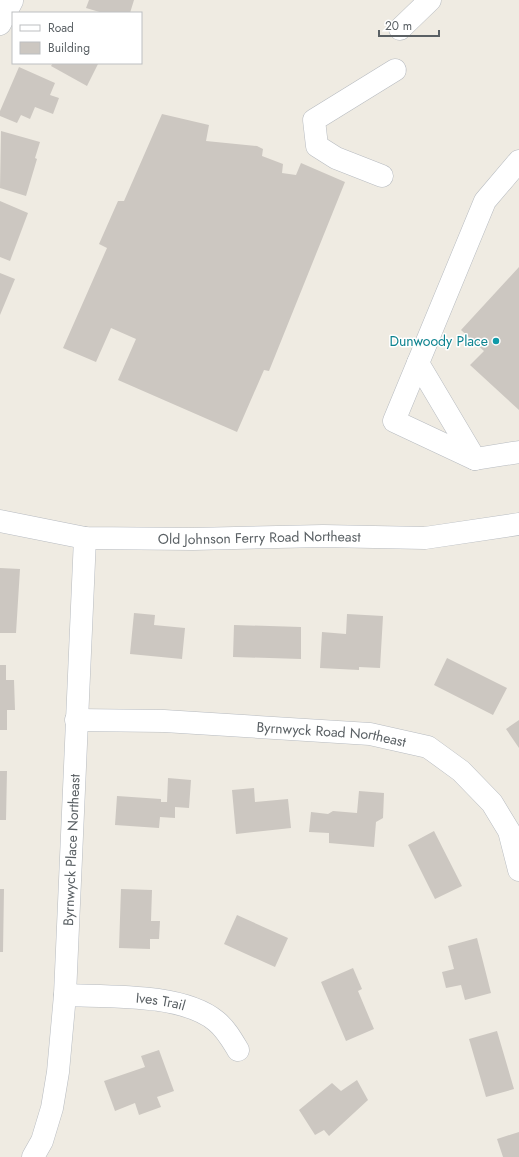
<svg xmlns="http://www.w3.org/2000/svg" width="519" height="1157" viewBox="0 0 519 1157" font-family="Jost,sans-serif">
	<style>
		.building { fill: #ccc7c1 }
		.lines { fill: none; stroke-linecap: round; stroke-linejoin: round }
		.minor-casing { stroke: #b7bbc0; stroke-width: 23 }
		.minor { stroke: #fff; stroke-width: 22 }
		.culture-dot { fill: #0f9aa8; stroke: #fff; stroke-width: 1.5 }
		.labels { text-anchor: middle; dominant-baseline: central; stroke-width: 3; stroke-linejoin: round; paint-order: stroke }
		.culture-label { font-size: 14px; fill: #0d838f; stroke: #fff; text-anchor: end }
		.street-label { font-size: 14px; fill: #5a6064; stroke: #fff }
	</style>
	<rect width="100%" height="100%" fill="#efebe2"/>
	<path class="building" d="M 89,0 L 134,0 L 130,13 L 103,13 L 86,8 Z
		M 53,63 L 96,63 L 98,64 L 87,86 L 51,66 Z
		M 19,67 L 55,83 L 50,95 L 59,98 L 53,114 L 35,107 L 30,119 L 21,115 L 17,123 L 0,116 L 0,111 Z
		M 162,114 L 209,125 L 206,141 L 257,146 L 263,149 L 262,156 L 283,164 L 282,173 L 296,175 L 301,163 L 345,182 L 269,371 L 264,370 L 237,432 L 118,380 L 136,339 L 111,328 L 96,362 L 63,348 L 107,248 L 99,244 L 118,201 L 124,201 Z
		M 1,131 L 40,142 L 35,158 L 37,159 L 26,196 L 0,188 Z
		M 0,201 L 28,213 L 10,261 L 0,257 Z
		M 519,267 L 519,410 L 470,365 L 484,351 L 461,330 Z
		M 0,273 L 15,279 L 0,315 Z
		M 0,568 L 20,569 L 16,633 L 0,633 Z
		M 134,613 L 155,615 L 154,625 L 185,628 L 182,659 L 130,654 Z
		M 347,614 L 383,616 L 380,668 L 359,667 L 359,670 L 320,668 L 322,632 L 346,634 Z
		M 234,625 L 301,627 L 301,659 L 233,657 Z
		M 447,658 L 507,688 L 493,715 L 434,685 Z
		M 0,665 L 6,665 L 6,680 L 14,680 L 15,710 L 7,710 L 7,730 L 0,730 Z
		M 519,720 L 519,748 L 506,729 Z
		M 0,771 L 7,771 L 6,820 L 0,820 Z
		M 168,778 L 191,780 L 189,808 L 175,807 L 175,818 L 160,817 L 159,828 L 115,825 L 117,796 L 161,799 L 161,802 L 167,802 Z
		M 254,788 L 255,802 L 288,799 L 291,828 L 236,834 L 232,790 Z
		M 359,791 L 384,793 L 383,818 L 376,822 L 374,847 L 329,843 L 329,833 L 309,832 L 311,812 L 328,814 L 333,811 L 357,813 Z
		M 434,831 L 462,886 L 435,899 L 408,845 Z
		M 0,889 L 4,889 L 3,952 L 0,952 Z
		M 121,889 L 152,890 L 151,921 L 160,921 L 159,939 L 150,939 L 150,949 L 119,948 Z
		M 237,915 L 288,938 L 275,967 L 224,944 Z
		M 477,938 L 491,993 L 465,1000 L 461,985 L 446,988 L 442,972 L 454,969 L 448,946 Z
		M 353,968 L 362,989 L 358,991 L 374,1029 L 346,1041 L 321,982 Z
		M 497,1031 L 514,1089 L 486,1097 L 469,1039 Z
		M 159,1050 L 174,1091 L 157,1097 L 161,1107 L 139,1115 L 135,1103 L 115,1111 L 104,1081 L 145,1067 L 141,1056 Z
		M 357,1080 L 368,1100 L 329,1136 L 324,1130 L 315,1135 L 299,1110 L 332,1083 L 341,1091 Z
		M 519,1132 L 519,1157 L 503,1157 L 497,1139 Z"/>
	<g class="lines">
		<g class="minor-casing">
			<g id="minor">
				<path d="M 0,24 L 12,1"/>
				<path d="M 400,29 L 430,0"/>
				<path d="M 519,161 L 485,201 L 394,421 L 475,459 L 519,452"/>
				<path d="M 382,176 L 336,158 L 317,146 L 314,120 L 395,70"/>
				<path d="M 418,363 L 475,459"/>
				<path id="s1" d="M 0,521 L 85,538 L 193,539 L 323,536 L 425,538 L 519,524"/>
				<path id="s2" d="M 76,720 L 164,721 L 370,734 L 428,747 L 461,771 L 492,803 L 509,831 L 519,870"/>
				<path id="s3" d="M 65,995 C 108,997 182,993 216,1021 C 226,1029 232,1040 238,1050"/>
				<path id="s4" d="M 33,1157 L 42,1141 L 52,1108 L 58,1072 L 65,995 L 85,538"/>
			</g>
		</g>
		<use href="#minor" class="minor"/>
	</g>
	<circle class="culture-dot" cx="496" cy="341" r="4"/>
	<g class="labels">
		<g class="culture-label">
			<text x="488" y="341">Dunwoody Place</text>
		</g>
		<g class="street-label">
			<text stroke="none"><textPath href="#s1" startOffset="261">Old Johnson Ferry Road Northeast</textPath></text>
			<text stroke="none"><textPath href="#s2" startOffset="256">Byrnwyck Road Northeast</textPath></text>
			<text stroke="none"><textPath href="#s4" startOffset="312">Byrnwyck Place Northeast</textPath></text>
			<text stroke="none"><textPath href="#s3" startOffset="96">Ives Trail</textPath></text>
		</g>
	</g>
	<rect x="12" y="12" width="130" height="52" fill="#ffffff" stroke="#bdbfc1"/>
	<rect x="20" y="25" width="20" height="6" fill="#ffffff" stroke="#bdbfc1"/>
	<text x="48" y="32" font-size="12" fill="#5a6064">Road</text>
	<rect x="20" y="42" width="20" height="12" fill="#ccc7c1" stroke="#bdbfc1"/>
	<text x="48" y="52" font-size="12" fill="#5a6064">Building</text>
	<path d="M379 30v6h60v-6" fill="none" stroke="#5a6064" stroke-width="2"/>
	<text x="385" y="30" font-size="12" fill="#5a6064" stroke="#ffffff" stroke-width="3" paint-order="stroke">20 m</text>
</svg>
